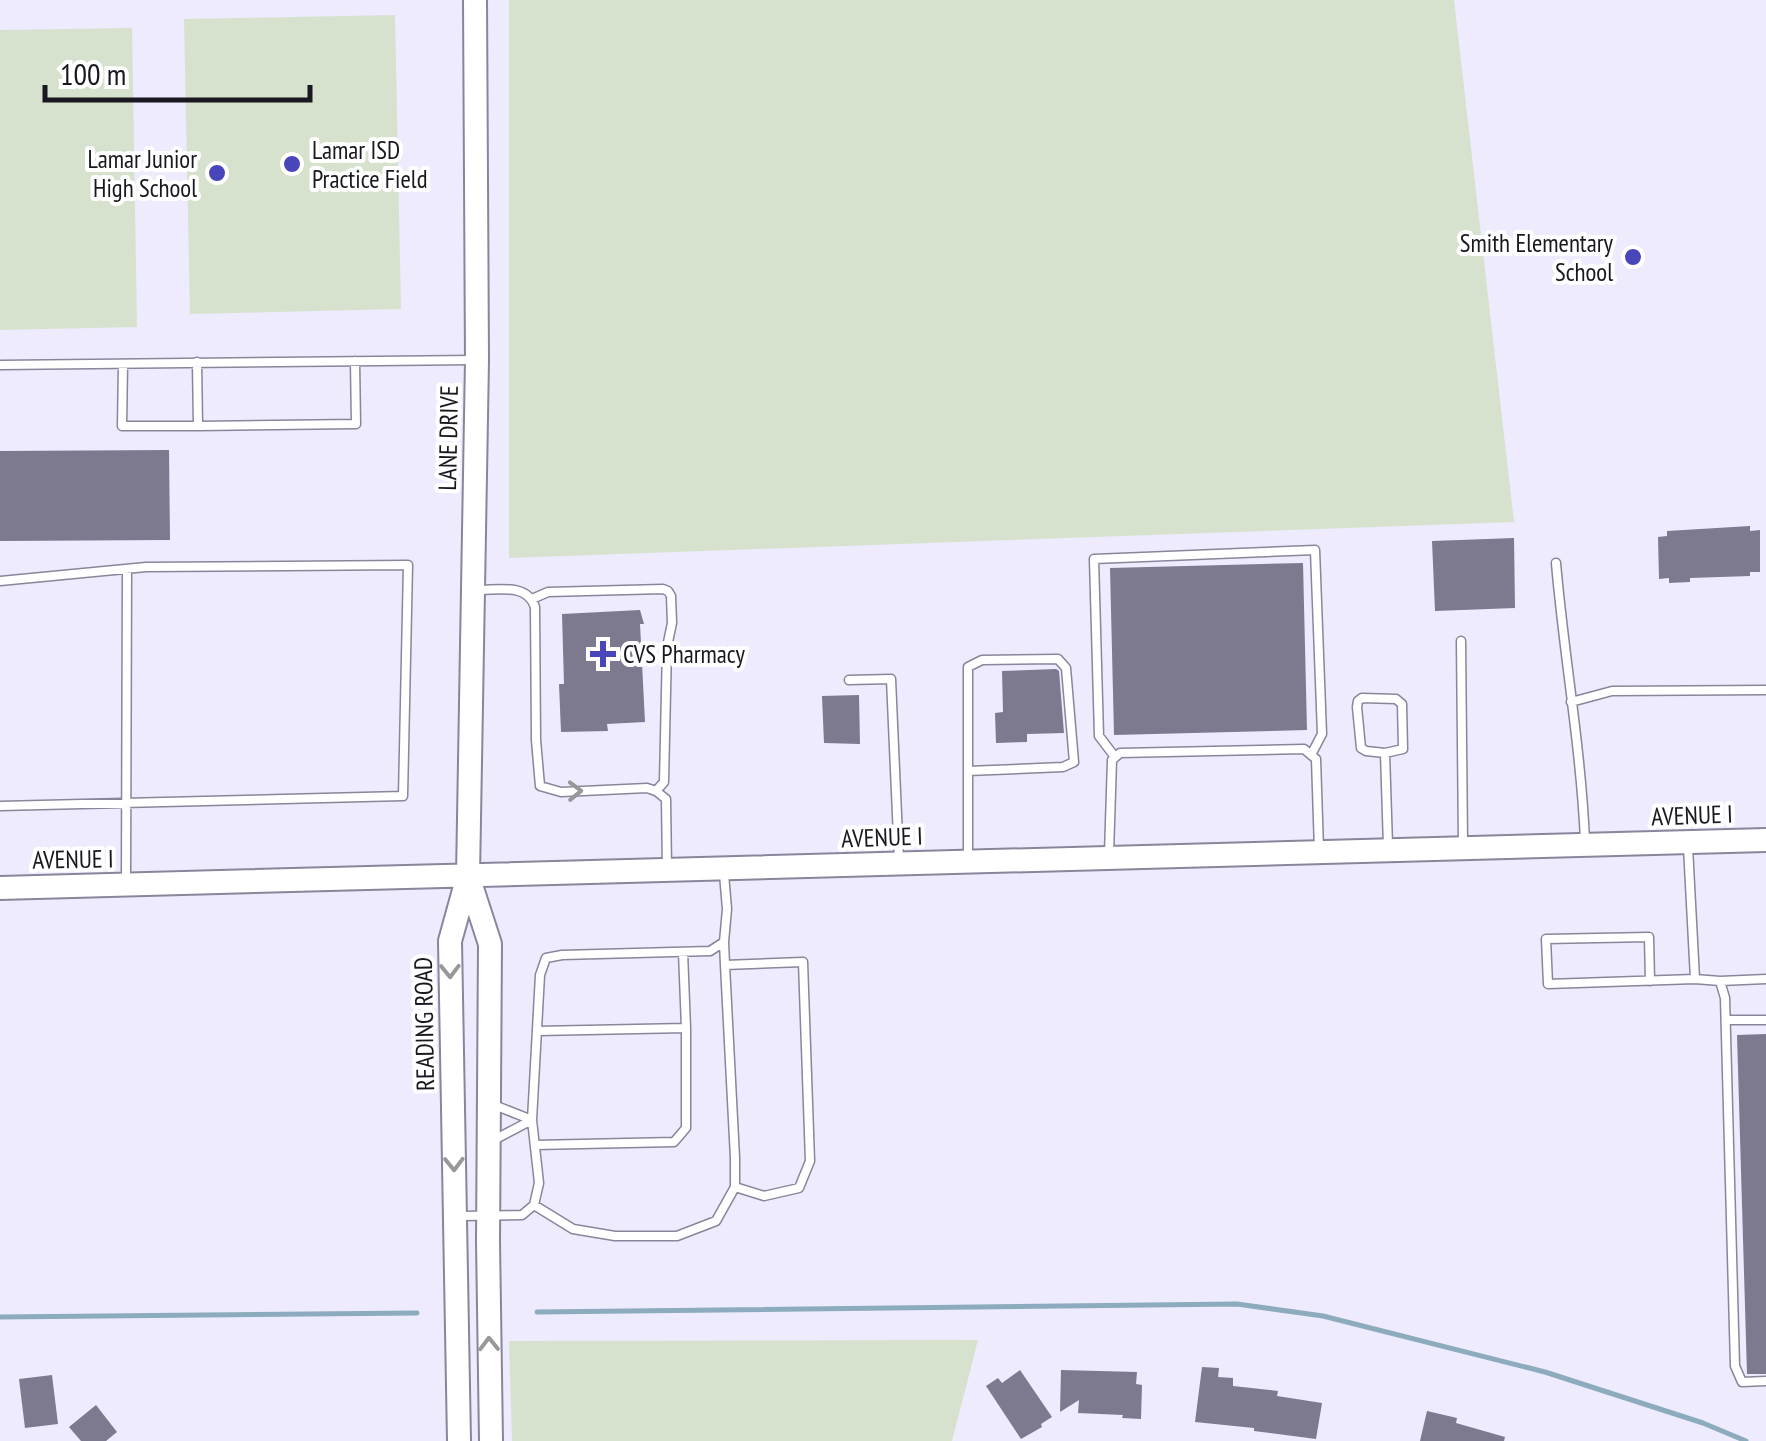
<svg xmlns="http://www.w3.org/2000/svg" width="1766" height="1441" viewBox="0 0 1766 1441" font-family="'PT Sans Narrow',sans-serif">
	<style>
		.green { fill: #d6e2cd }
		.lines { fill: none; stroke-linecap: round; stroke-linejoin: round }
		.stream { stroke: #8cabbc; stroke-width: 5 }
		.building { fill: #7d798e }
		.service-casing { stroke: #89859a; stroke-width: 11 }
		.secondary-casing { stroke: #89859a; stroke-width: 26 }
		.service { stroke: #fff; stroke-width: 8 }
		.secondary { stroke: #fff; stroke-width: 22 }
		.oneway { stroke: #98979a }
		.poi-dot { fill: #4946bc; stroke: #fff; stroke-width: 4 }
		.labels { text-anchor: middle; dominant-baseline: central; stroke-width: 8; stroke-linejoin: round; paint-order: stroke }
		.poi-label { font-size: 25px; fill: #19171f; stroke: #fff; text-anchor: start }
		.street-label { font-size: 25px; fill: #19171f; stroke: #fff }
	</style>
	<rect width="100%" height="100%" fill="#eeebfe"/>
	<path class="green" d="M 509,0 L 1454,0 L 1514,522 L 509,558 Z
		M 395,15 L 401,309 L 190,314 L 184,19 Z
		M 132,28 L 137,327 L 0,330 L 0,30 Z
		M 978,1340 L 952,1441 L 512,1441 L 509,1341 Z"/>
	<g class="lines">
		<path class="stream" d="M 537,1312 L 1237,1304 L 1323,1316 L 1545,1372 L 1703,1423 L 1746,1441
			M 0,1317 L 417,1313"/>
	</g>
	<path class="building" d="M 169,450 L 170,540 L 0,541 L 0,451 Z
		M 1750,526 L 1750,531 L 1760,530 L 1760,572 L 1750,572 L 1750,576 L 1690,578 L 1690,582 L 1669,583 L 1669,578 L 1659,579 L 1658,537 L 1667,536 L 1667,531 Z
		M 1514,538 L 1515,608 L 1435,611 L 1432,541 Z
		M 1303,563 L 1307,730 L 1114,735 L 1110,568 Z
		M 640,610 L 644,624 L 640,624 L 645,722 L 607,724 L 608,731 L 561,732 L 559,684 L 564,684 L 562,614 Z
		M 1056,669 L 1059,671 L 1064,733 L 1027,734 L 1027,742 L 996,743 L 995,713 L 1003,712 L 1002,671 Z
		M 859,695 L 860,744 L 824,743 L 822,696 Z
		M 1766,1034 L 1766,1374 L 1747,1374 L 1737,1035 Z
		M 1202,1367 L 1219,1368 L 1218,1377 L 1233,1378 L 1233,1386 L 1278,1391 L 1277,1396 L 1322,1403 L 1316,1439 L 1254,1431 L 1254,1428 L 1195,1422 Z
		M 1020,1370 L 1052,1417 L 1041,1424 L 1042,1427 L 1021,1439 L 986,1386 L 998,1378 L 1002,1383 Z
		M 1061,1370 L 1137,1372 L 1136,1384 L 1142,1385 L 1141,1419 L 1122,1418 L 1123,1415 L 1078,1413 L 1079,1400 L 1060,1412 Z
		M 52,1375 L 58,1424 L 25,1428 L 19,1379 Z
		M 96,1405 L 117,1432 L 106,1441 L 81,1441 L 69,1427 Z
		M 1427,1411 L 1457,1418 L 1456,1423 L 1505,1437 L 1504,1441 L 1420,1441 Z"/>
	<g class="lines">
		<g class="service-casing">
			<path id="service" d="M 197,362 L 198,426 L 356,424 L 355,361
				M 123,364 L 122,426 L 198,426
				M 0,365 L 475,360
				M 1556,563 C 1564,656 1581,748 1585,841
				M 0,581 L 146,567 L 408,565 L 403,796 L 0,806
				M 478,590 C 499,590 527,583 535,607 L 536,740 L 540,786 L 561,792 L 647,788 L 656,791 L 666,799 L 667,869
				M 532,599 L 548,592 L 663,589 L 668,591 L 671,596 L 672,623 L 667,647 L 664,782 L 656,791
				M 1461,641 L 1463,844
				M 849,680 L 891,679 L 899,860
				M 1571,702 L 1612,691 L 1766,690
				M 1385,753 L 1403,749 L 1402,704 L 1396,699 L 1362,698 L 1358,701 L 1357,707 L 1361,748 L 1366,751 L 1385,753 L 1388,846
				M 1115,757 L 1099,736 L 1094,559 L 1315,550 L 1322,734 L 1311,755
				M 968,771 L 1063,767 L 1074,762 L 1066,668 L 1058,659 L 982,660 L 968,667 L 968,858
				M 1688,847 L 1695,979 L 1720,981 L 1725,998 L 1735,1366 L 1742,1382 L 1766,1381
				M 1109,854 L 1112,760 L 1120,753 L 1304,749 L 1316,759 L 1319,850
				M 126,879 L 127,569
				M 724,942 L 725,965 L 735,1158 L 735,1187 L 764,1196 L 799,1188 L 810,1161 L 803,962 L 725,965
				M 1650,981 L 1649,937 L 1546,939 L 1548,984 L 1695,979
				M 1720,981 L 1766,979
				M 1726,1020 L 1766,1020
				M 537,1031 L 686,1028 L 683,952
				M 494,1105 L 532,1120
				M 492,1141 L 532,1120
				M 535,1145 L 674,1142 L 686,1128 L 686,1028
				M 534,1205 L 573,1229 L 615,1236 L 677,1236 L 716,1221 L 735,1187
				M 460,1216 L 522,1215 L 534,1205 L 539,1183 L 532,1120 L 540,975 L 546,958 L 562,955 L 710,951 L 724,942 L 727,909 L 724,874"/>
		</g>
		<g class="secondary-casing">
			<path id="secondary" d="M 468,876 L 490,944 L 488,1241 L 491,1441
				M 0,888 L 1766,840
				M 459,1441 L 450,941 L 468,876 L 477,360 L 475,0"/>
		</g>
		<use href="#service" class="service"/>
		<use href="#secondary" class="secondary"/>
	</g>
	<defs><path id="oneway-chevron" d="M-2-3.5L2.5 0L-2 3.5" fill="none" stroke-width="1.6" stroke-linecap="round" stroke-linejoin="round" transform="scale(2.5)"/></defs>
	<g class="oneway">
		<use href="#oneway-chevron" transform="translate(575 791) rotate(-1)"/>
		<use href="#oneway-chevron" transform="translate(450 971) rotate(89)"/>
		<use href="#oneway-chevron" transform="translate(454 1164) rotate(89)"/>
		<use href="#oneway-chevron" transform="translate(489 1344) rotate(-91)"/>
	</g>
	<g class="poi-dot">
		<circle cx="292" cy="164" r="10"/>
		<circle cx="217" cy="173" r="10"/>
		<circle cx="1633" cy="257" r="10"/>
		<path d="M598 639h10v10h10v10h-10v10h-10v-10h-10v-10h10z"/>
	</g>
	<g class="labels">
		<g class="poi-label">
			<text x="312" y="150">Lamar ISD<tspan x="312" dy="29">Practice Field</tspan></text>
			<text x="197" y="159" text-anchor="end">Lamar Junior<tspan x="197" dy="29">High School</tspan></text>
			<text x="1613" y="243" text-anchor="end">Smith Elementary<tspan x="1613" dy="29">School</tspan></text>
			<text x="623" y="654">CVS Pharmacy</text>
		</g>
		<g class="street-label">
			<text transform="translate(448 438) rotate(-89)">LANE DRIVE</text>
			<text transform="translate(1692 815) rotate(-2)">AVENUE I</text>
			<text transform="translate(882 837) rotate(-2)">AVENUE I</text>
			<text transform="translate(73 859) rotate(-1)">AVENUE I</text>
			<text transform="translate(424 1024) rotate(-91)">READING ROAD</text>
		</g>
	</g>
	<path d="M45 85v15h265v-15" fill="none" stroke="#19171f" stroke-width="5"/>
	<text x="60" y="85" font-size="30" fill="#19171f" stroke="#ffffff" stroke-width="8" paint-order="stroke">100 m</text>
</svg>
